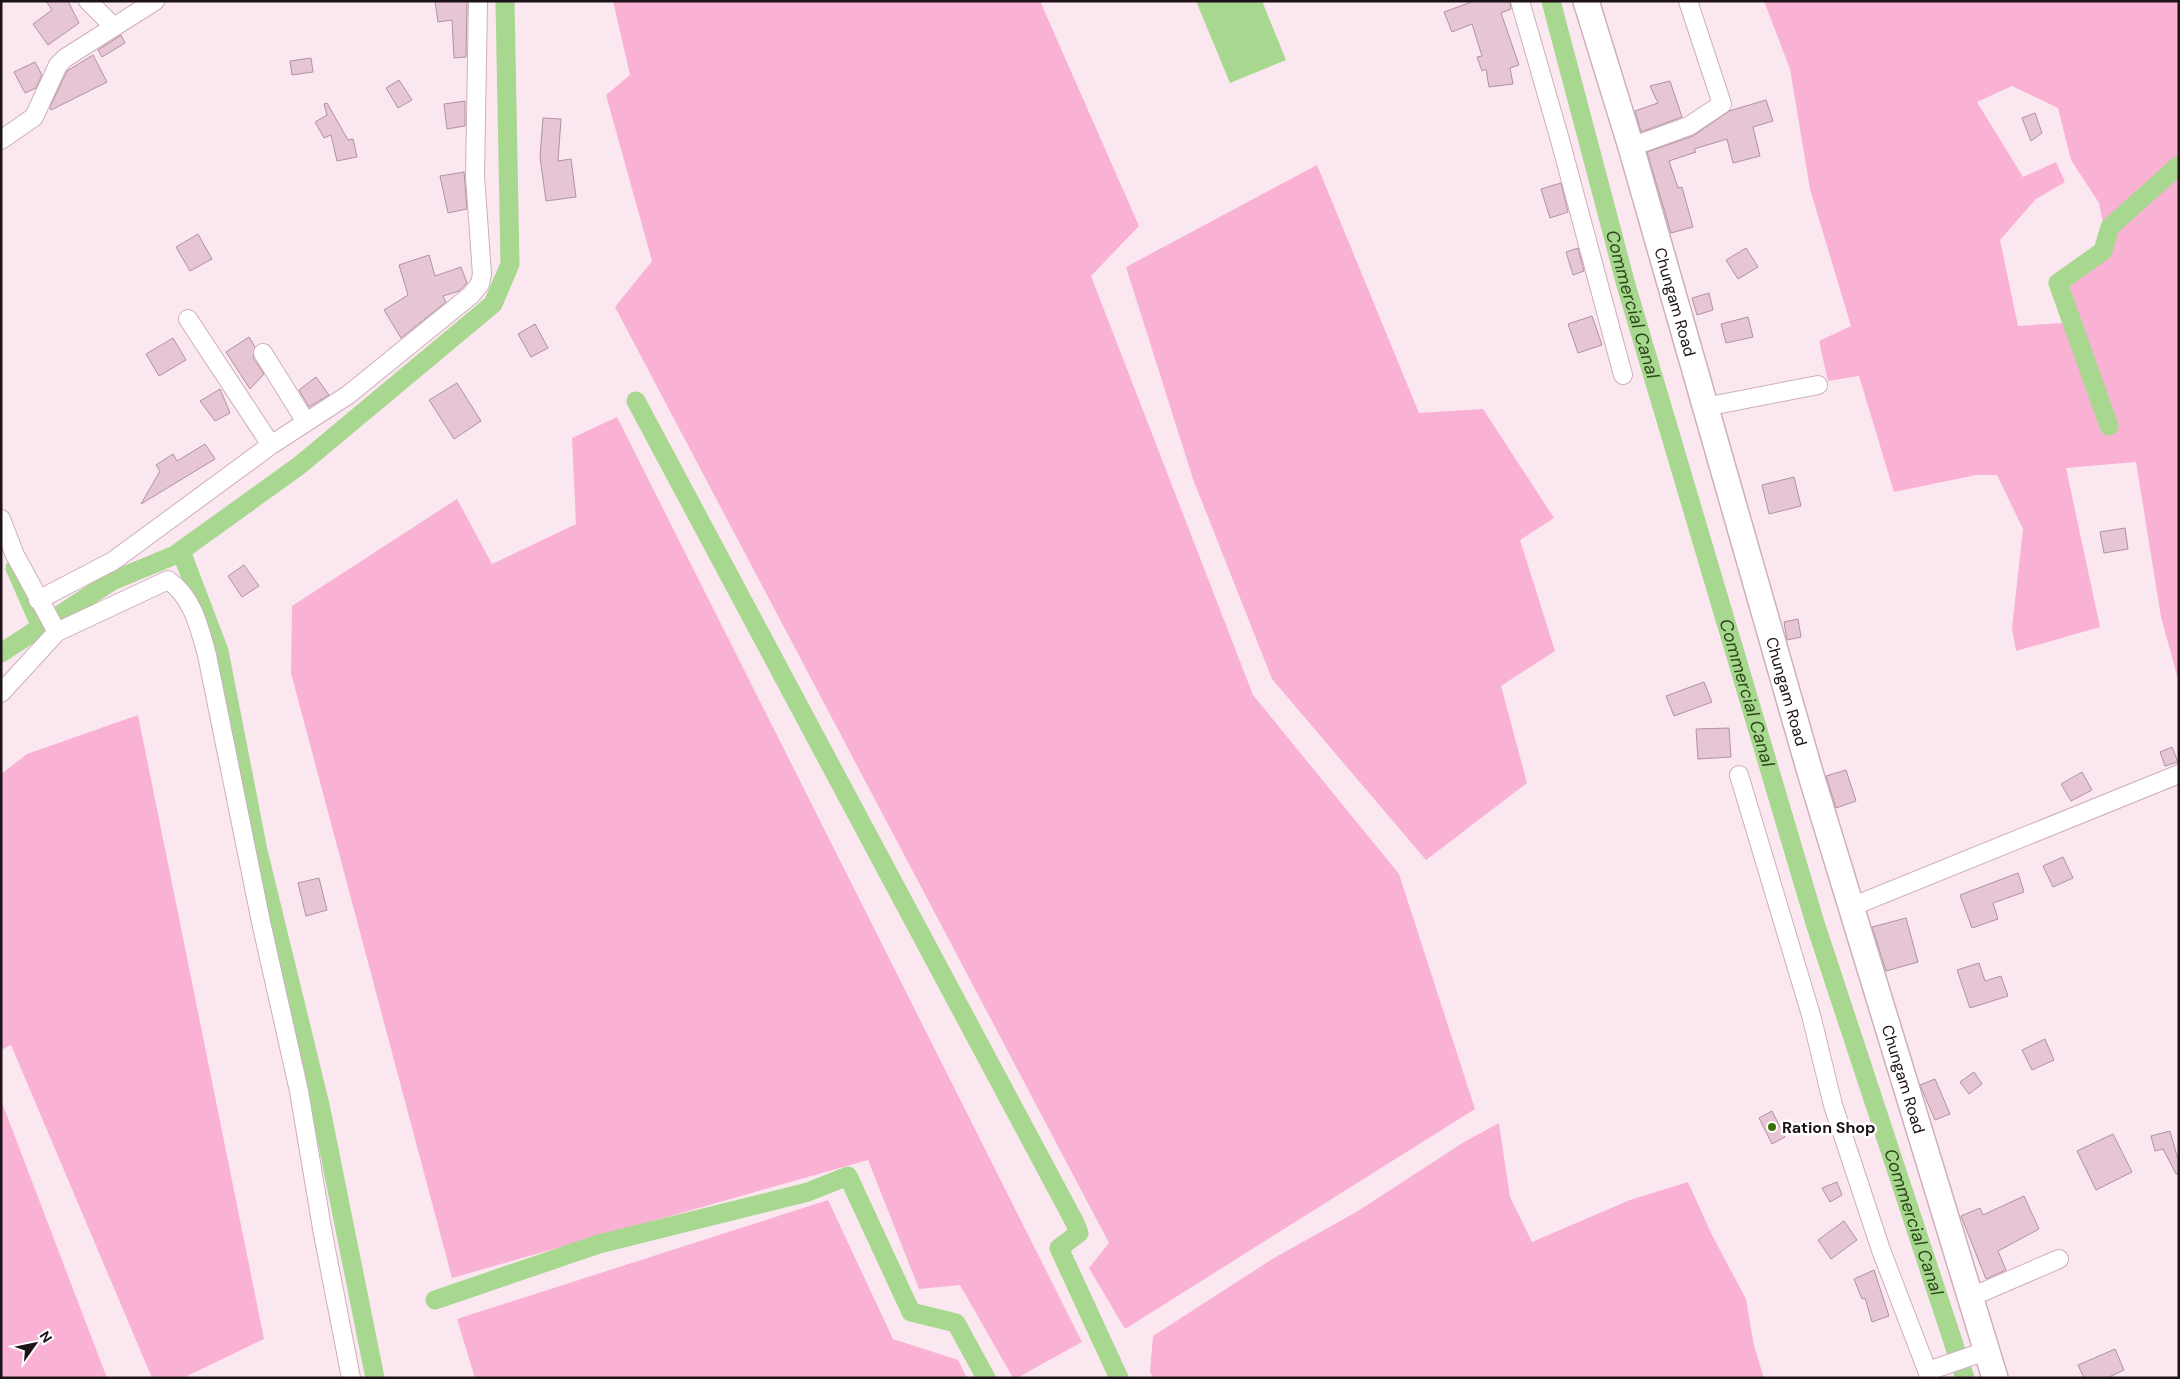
<svg xmlns="http://www.w3.org/2000/svg" width="2180" height="1379" viewBox="0 0 2180 1379" font-family="'DM Sans',sans-serif">
	<style>
		.green { fill: #fab2d4; fill-rule: evenodd }
		.water { fill: #a8d78f }
		.lines { fill: none; stroke-linecap: round; stroke-linejoin: round }
		.canal { stroke: #a8d78f; stroke-width: 19 }
		.building { fill: #e6c5d4; stroke: #b192a0 }
		.street-casing { stroke: #ceafbd; stroke-width: 20 }
		.secondary-casing { stroke: #ceafbd; stroke-width: 28 }
		.street { stroke: #fff; stroke-width: 18 }
		.secondary { stroke: #fff; stroke-width: 25 }
		.poi-dot { fill: #3a7304; stroke: #fff; stroke-width: 2 }
		.labels { text-anchor: middle; dominant-baseline: central; stroke-width: 5; stroke-linejoin: round; paint-order: stroke }
		.street-label { font-size: 16px; fill: #1c1217; stroke: #fff }
		.poi-label { font-size: 16px; font-weight: bold; fill: #1c1217; stroke: #fff; text-anchor: start }
		.water-label { font-size: 18px; font-style: italic; fill: #2a4817; stroke: #fff }
	</style>
	<rect width="100%" height="100%" fill="#fbe7f0"/>
	<path class="green" d="M 613,1 L 1040,1 L 1139,226 L 1091,276 L 1253,695 L 1399,874 L 1475,1109 L 1125,1329 L 1089,1268 L 1109,1243 L 615,307 L 652,261 L 606,95 L 630,75 Z
		M 1764,1 L 2179,1 L 2179,683 L 2161,617 L 2136,462 L 2066,468 L 2100,627 L 2016,651 L 2012,628 L 2023,529 L 1997,475 L 1976,475 L 1894,492 L 1859,376 L 1828,381 L 1819,341 L 1851,326 L 1810,189 L 1790,69 ZM 2012,86 L 2058,108 L 2071,160 L 2099,203 L 2110,256 L 2052,285 L 2062,323 L 2018,326 L 2000,240 L 2036,199 L 2065,182 L 2056,162 L 2023,177 L 1977,102 Z
		M 1317,165 L 1419,413 L 1483,409 L 1554,518 L 1520,540 L 1555,651 L 1501,686 L 1527,783 L 1426,860 L 1272,679 L 1193,479 L 1126,267 Z
		M 617,417 L 1082,1342 L 1017,1378 L 1013,1378 L 960,1285 L 919,1289 L 868,1160 L 452,1278 L 291,673 L 292,606 L 457,499 L 492,564 L 576,524 L 572,438 Z
		M 138,715 L 264,1339 L 183,1378 L 152,1378 L 11,1045 L 1,1050 L 1,774 L 27,754 Z
		M 1,1100 L 107,1378 L 1,1378 Z
		M 1499,1123 L 1510,1197 L 1532,1242 L 1630,1200 L 1688,1182 L 1711,1233 L 1746,1299 L 1754,1346 L 1764,1378 L 1153,1378 L 1150,1372 L 1153,1336 L 1274,1258 L 1358,1211 L 1464,1142 Z
		M 828,1200 L 893,1339 L 958,1360 L 967,1378 L 475,1378 L 457,1319 Z"/>
	<path class="water" d="M 1196,1 L 1262,1 L 1286,60 L 1230,83 Z"/>
	<g class="lines">
		<g class="canal">
			<path id="s1" d="M 1551,1 L 1626,285 L 1815,923 L 1965,1378"/>
			<path d="M 636,401 L 1074,1221 L 1079,1233 L 1059,1248 L 1119,1378"/>
			<path d="M 2109,426 L 2058,283 L 2103,251 L 2110,227 L 2179,165"/>
			<path d="M 181,551 L 219,651 L 258,851 L 320,1105 L 375,1378"/>
			<path d="M 15,568 L 41,627"/>
			<path d="M 1,653 L 112,581 L 175,555 L 300,465 L 493,304 L 510,264 L 505,1"/>
			<path d="M 435,1300 L 599,1244 L 808,1192 L 848,1176 L 911,1312 L 956,1323 L 986,1378"/>
		</g>
	</g>
	<path class="building" d="M 46,1 L 68,1 L 79,23 L 48,45 L 33,24 L 52,10 Z
		M 435,1 L 467,1 L 466,57 L 454,58 L 452,20 L 438,22 Z
		M 1474,1 L 1510,1 L 1511,9 L 1501,13 L 1519,65 L 1510,68 L 1513,84 L 1489,87 L 1486,69 L 1482,71 L 1477,57 L 1482,56 L 1472,24 L 1452,32 L 1444,12 Z
		M 121,35 L 125,43 L 102,57 L 98,50 Z
		M 93,55 L 107,82 L 51,110 L 50,107 L 67,71 Z
		M 311,58 L 313,72 L 292,75 L 290,61 Z
		M 35,62 L 42,75 L 36,88 L 25,93 L 14,72 Z
		M 399,80 L 412,100 L 398,108 L 386,88 Z
		M 1670,81 L 1682,117 L 1641,132 L 1635,111 L 1658,103 L 1650,86 Z
		M 1766,100 L 1773,121 L 1753,127 L 1760,156 L 1733,163 L 1727,139 L 1694,149 L 1696,152 L 1669,161 L 1678,188 L 1682,187 L 1693,227 L 1671,233 L 1647,152 L 1693,136 L 1729,111 Z
		M 465,101 L 465,126 L 447,129 L 444,104 Z
		M 327,103 L 348,140 L 353,139 L 357,157 L 337,161 L 331,135 L 324,138 L 315,122 L 327,115 L 324,104 Z
		M 2035,113 L 2042,133 L 2031,141 L 2022,118 Z
		M 543,118 L 561,119 L 558,161 L 571,159 L 576,197 L 546,201 L 540,157 Z
		M 464,172 L 467,209 L 448,213 L 440,176 Z
		M 1561,183 L 1568,212 L 1550,218 L 1541,189 Z
		M 198,234 L 212,259 L 190,271 L 176,247 Z
		M 1578,248 L 1584,271 L 1573,275 L 1566,252 Z
		M 1746,248 L 1758,267 L 1738,279 L 1726,260 Z
		M 429,255 L 435,276 L 461,267 L 467,283 L 459,291 L 443,296 L 446,302 L 401,338 L 384,310 L 408,295 L 399,265 Z
		M 1709,293 L 1713,310 L 1697,315 L 1692,298 Z
		M 1592,316 L 1602,345 L 1578,353 L 1568,324 Z
		M 1748,317 L 1753,337 L 1726,343 L 1721,324 Z
		M 535,324 L 548,348 L 531,357 L 518,334 Z
		M 249,337 L 255,347 L 253,358 L 264,374 L 250,389 L 226,352 Z
		M 173,338 L 186,360 L 159,376 L 146,354 Z
		M 316,377 L 329,395 L 309,407 L 299,390 Z
		M 457,383 L 481,421 L 454,439 L 429,400 Z
		M 220,389 L 230,413 L 215,421 L 200,401 Z
		M 205,444 L 215,459 L 141,504 L 160,471 L 156,465 L 173,454 L 177,461 Z
		M 1794,477 L 1801,506 L 1769,514 L 1762,485 Z
		M 2125,528 L 2128,549 L 2104,553 L 2100,532 Z
		M 244,565 L 259,586 L 242,597 L 228,576 Z
		M 1798,619 L 1801,637 L 1787,640 L 1784,622 Z
		M 1704,682 L 1712,702 L 1674,716 L 1666,696 Z
		M 1729,728 L 1731,757 L 1698,759 L 1696,729 Z
		M 2172,747 L 2178,762 L 2165,766 L 2160,752 Z
		M 1846,770 L 1856,801 L 1836,808 L 1826,776 Z
		M 2082,772 L 2092,790 L 2071,801 L 2061,784 Z
		M 2063,857 L 2073,878 L 2053,887 L 2043,866 Z
		M 2018,873 L 2024,892 L 1993,903 L 1998,919 L 1972,928 L 1960,895 Z
		M 319,878 L 327,910 L 306,916 L 298,883 Z
		M 1906,918 L 1918,962 L 1886,971 L 1872,927 Z
		M 1979,963 L 1985,981 L 2001,976 L 2008,996 L 1970,1008 L 1957,970 Z
		M 2045,1039 L 2054,1060 L 2032,1070 L 2022,1050 Z
		M 1974,1072 L 1982,1084 L 1969,1094 L 1960,1082 Z
		M 1935,1079 L 1950,1114 L 1935,1120 L 1920,1085 Z
		M 1772,1111 L 1785,1137 L 1772,1144 L 1759,1118 Z
		M 2170,1131 L 2179,1163 L 2179,1173 L 2176,1174 L 2163,1149 L 2155,1151 L 2151,1136 Z
		M 2113,1134 L 2132,1172 L 2096,1190 L 2077,1151 Z
		M 1837,1182 L 1842,1195 L 1830,1202 L 1822,1188 Z
		M 2024,1196 L 2039,1229 L 1998,1251 L 2006,1270 L 1986,1279 L 1961,1216 L 1980,1208 L 1983,1215 Z
		M 1844,1221 L 1857,1240 L 1831,1259 L 1818,1240 Z
		M 1874,1270 L 1889,1316 L 1872,1322 L 1865,1298 L 1862,1299 L 1854,1279 Z
		M 2115,1349 L 2124,1370 L 2107,1378 L 2084,1378 L 2078,1365 Z"/>
	<g class="lines">
		<g class="street-casing">
			<path id="street" d="M 88,1 L 114,27
				M 1520,1 L 1560,140 L 1623,375
				M 1,140 L 34,117 L 58,65 L 65,58 L 155,1
				M 1631,147 L 1689,126 L 1722,104 L 1688,1
				M 188,319 L 271,445
				M 263,353 L 306,422
				M 1705,407 L 1818,385
				M 1,519 L 15,555 L 57,632 L 168,580 C 193,598 199,626 207,655 L 261,922 L 299,1091 L 323,1234 L 351,1378
				M 38,600 L 113,561 L 271,445 L 348,395 L 471,295 L 480,284 L 482,274 L 475,176 L 478,1
				M 1,693 L 57,632
				M 1739,775 L 1811,1015 L 1833,1105 L 1881,1250 L 1930,1378
				M 1851,907 L 2179,774
				M 1971,1297 L 2059,1259
				M 1928,1371 L 1986,1351"/>
		</g>
		<g class="secondary-casing">
			<g id="secondary">
				<path id="s2" d="M 1586,1 L 1631,147 L 1810,772 L 1995,1378"/>
			</g>
		</g>
		<use href="#street" class="street"/>
		<use href="#secondary" class="secondary"/>
	</g>
	<circle class="poi-dot" cx="1772" cy="1127" r="5"/>
	<g class="labels">
		<g class="street-label">
			<text stroke="none"><textPath href="#s2" startOffset="314">Chungam Road</textPath></text>
			<text stroke="none"><textPath href="#s2" startOffset="719">Chungam Road</textPath></text>
			<text stroke="none"><textPath href="#s2" startOffset="1124">Chungam Road</textPath></text>
		</g>
		<g class="poi-label">
			<text x="1782" y="1127">Ration Shop</text>
		</g>
		<g class="water-label">
			<text stroke="none"><textPath href="#s1" startOffset="314">Commercial Canal</textPath></text>
			<text stroke="none"><textPath href="#s1" startOffset="719">Commercial Canal</textPath></text>
			<text stroke="none"><textPath href="#s1" startOffset="1274">Commercial Canal</textPath></text>
		</g>
	</g>
	<rect width="2180" height="1379" fill="none" stroke="#1c1217" stroke-width="5"/>
	<g transform="translate(35 1344) rotate(57)" stroke="#ffffff" stroke-width="4" paint-order="stroke">
	<path d="M0-4L9 19L0 12L-9 19Z" fill="#1c1217"/>
	<text y="-8" font-size="14" font-weight="bold" text-anchor="middle" fill="#1c1217">N</text>
	</g>
</svg>
